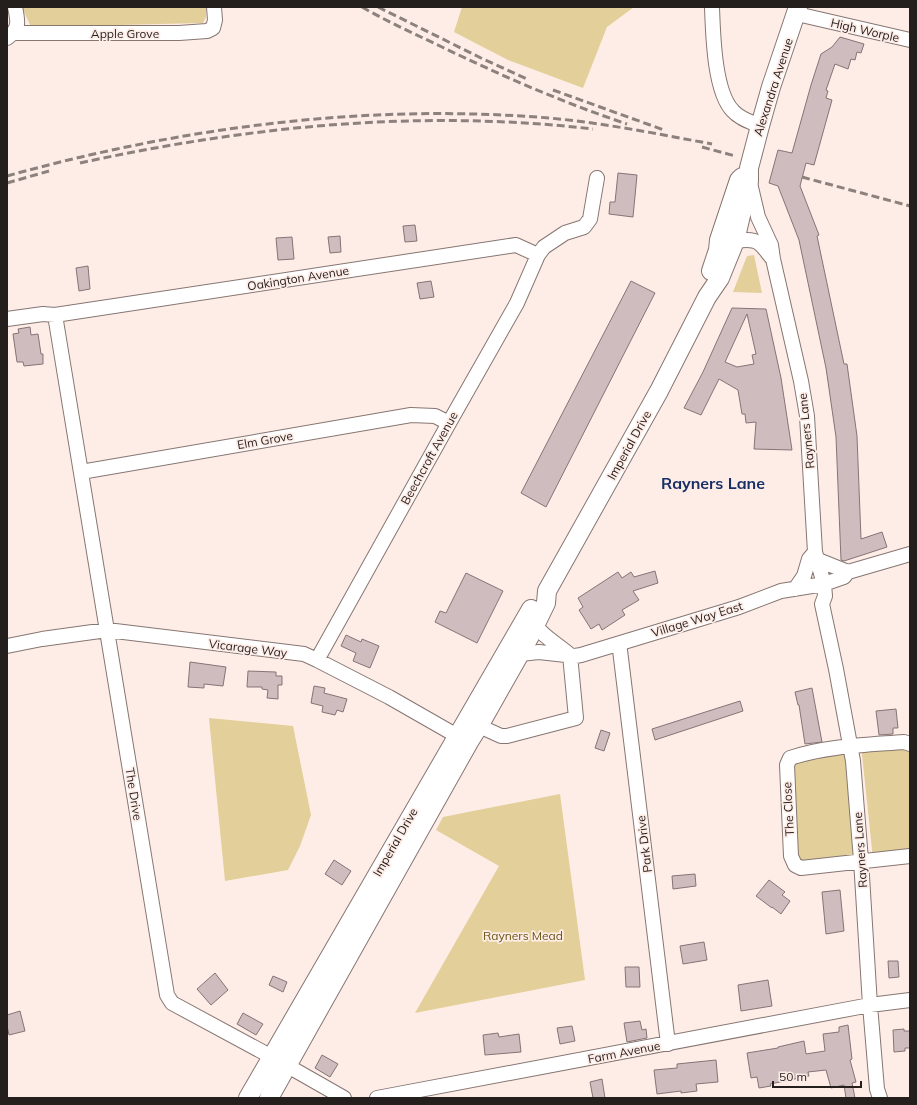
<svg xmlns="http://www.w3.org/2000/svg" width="917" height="1105" viewBox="0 0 917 1105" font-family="Mulish,sans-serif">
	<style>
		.green { fill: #e3cf99 }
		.building { fill: #cebcbe; stroke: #847476; fill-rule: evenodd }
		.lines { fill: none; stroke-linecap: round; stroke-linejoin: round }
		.minor-casing { stroke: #867672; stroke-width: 16 }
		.major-casing { stroke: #867672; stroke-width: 20 }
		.minor { stroke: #fff; stroke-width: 14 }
		.major { stroke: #fff; stroke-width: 18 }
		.rail { stroke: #8c817d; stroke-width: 3; stroke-dasharray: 8 4; stroke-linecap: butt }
		.labels { text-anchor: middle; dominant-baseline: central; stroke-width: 3.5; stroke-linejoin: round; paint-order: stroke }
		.street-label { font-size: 12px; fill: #241e1d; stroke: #feede7 }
		.park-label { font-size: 12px; fill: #695413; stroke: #feede7 }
		.district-label { font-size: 16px; font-weight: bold; fill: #182f66; stroke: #feede7 }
	</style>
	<rect width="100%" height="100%" fill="#feede7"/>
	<path class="green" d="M 22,7 L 206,7 L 206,17 L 203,23 L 34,27 L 30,25 Z
		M 462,7 L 634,7 L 607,27 L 583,88 L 508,60 L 454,32 Z
		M 754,255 L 762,293 L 733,292 L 747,256 Z
		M 209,718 L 293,726 L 311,815 L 300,846 L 288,870 L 225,881 Z
		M 910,744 L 910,856 L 873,859 L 861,745 Z
		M 845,747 L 856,861 L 795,865 L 790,758 Z
		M 560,794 L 585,980 L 415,1013 L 499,866 L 436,830 L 443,817 Z"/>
	<path class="building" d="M 840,37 L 864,44 L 861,53 L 857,52 L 855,60 L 851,59 L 848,69 L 835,64 L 826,90 L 828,91 L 826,98 L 832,100 L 814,165 L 806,163 L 800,186 L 819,235 L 817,236 L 844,364 L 847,364 L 857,436 L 861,539 L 882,532 L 887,547 L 844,561 L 841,560 L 836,437 L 826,368 L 799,240 L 778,186 L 769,183 L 778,150 L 792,153 L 811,85 L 821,54 L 832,47 Z
		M 618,173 L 637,175 L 633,217 L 609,214 L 610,202 L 615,202 Z
		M 415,225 L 417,241 L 405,242 L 403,226 Z
		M 340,236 L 341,252 L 330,253 L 328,237 Z
		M 292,237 L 294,259 L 278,260 L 276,238 Z
		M 88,266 L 90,289 L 79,291 L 76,268 Z
		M 431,281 L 434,297 L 420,299 L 417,283 Z
		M 631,281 L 655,293 L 546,507 L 521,493 Z
		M 732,308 L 766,309 L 781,378 L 792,450 L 754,449 L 756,422 L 746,423 L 745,414 L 742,414 L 738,390 L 719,379 L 701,415 L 684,408 L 703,372 ZM 747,314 L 756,354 L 752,355 L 754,364 L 737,367 L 725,362 Z
		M 30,327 L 31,335 L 38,334 L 41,354 L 43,354 L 43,364 L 24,366 L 23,362 L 17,362 L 13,334 L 19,333 L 18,329 Z
		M 655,571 L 658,583 L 633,591 L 639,600 L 622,610 L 625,615 L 602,630 L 599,624 L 591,629 L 579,610 L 583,607 L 578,598 L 618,572 L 622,578 L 631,572 L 634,577 Z
		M 466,573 L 503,591 L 477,643 L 435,622 L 440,611 L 446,613 Z
		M 346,635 L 361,642 L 362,639 L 379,646 L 370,668 L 353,661 L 356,653 L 341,646 Z
		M 190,662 L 226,667 L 223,686 L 204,684 L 204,688 L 188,687 Z
		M 248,671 L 276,672 L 276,676 L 282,676 L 282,685 L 278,685 L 278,699 L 267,698 L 268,690 L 262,689 L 262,687 L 247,687 Z
		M 314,686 L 325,688 L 324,693 L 347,699 L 343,712 L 337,710 L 335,715 L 322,712 L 323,706 L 311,703 Z
		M 812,688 L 822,742 L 805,744 L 799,705 L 798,705 L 795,692 Z
		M 740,701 L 743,711 L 655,740 L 652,729 Z
		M 896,709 L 898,728 L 893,728 L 893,734 L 879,735 L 876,711 Z
		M 601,730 L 610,733 L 604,751 L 595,748 Z
		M 334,860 L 351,871 L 342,885 L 325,874 Z
		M 695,874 L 696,886 L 673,889 L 672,876 Z
		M 769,880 L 785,892 L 782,895 L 790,901 L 781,914 L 772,907 L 772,908 L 756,896 Z
		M 840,890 L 844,931 L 826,934 L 822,892 Z
		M 704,942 L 707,960 L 683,964 L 680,946 Z
		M 888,961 L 898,961 L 899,977 L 889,978 Z
		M 625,967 L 639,967 L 640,987 L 626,987 Z
		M 215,973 L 228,990 L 211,1005 L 197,989 Z
		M 273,976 L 287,982 L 283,992 L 269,985 Z
		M 768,980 L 772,1006 L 741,1011 L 738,985 Z
		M 20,1011 L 25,1031 L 9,1035 L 7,1026 L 7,1015 Z
		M 243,1013 L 263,1024 L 256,1035 L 237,1024 Z
		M 640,1021 L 642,1030 L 646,1029 L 647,1038 L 627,1042 L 624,1023 Z
		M 848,1025 L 852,1059 L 850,1060 L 856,1082 L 852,1083 L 855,1098 L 846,1098 L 844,1085 L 831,1088 L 826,1070 L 808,1072 L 809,1076 L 770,1084 L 771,1086 L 759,1088 L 757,1077 L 751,1078 L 747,1053 L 778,1048 L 778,1047 L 804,1041 L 806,1054 L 825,1051 L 823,1034 L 839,1032 L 839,1027 Z
		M 572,1026 L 575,1041 L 560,1044 L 557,1028 Z
		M 904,1029 L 904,1031 L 910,1031 L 910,1048 L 905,1048 L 905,1051 L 894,1052 L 893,1030 Z
		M 498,1033 L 499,1037 L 519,1034 L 521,1052 L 485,1055 L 483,1035 Z
		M 322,1055 L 338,1064 L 330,1077 L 315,1068 Z
		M 716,1060 L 718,1082 L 696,1084 L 697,1091 L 681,1093 L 681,1091 L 657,1094 L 654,1070 L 677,1068 L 677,1064 Z
		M 602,1079 L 605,1098 L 593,1098 L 590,1082 Z"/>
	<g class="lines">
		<g class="minor-casing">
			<path id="minor" d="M 712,7 C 713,33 714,92 733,111 C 740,119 751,122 760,126
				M 797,14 L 910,40
				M 14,33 L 179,33 L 207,31 L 213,28 L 215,20 L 214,7
				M 7,38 C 20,29 18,21 15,7
				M 750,183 L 758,217 L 771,245 L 773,259 L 801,381 L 807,416 L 815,552 L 824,584 L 825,596 L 822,604 L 836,669 L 853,761 L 861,860 L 870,1005 L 877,1089 L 880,1098
				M 726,243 C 735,241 752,237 760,244 C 765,248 768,254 773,259
				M 55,315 L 167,995 L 172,1003 L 272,1057 L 344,1098
				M 7,319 L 43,314 L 55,315 L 516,245 L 538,255 L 544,247 L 565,233 L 584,227 L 590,219 L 597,178
				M 81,472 L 411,415 L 435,416 L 449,423
				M 818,560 L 848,572
				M 795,589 L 804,576 L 809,559 L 815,552
				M 531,619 C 540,635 556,643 570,655
				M 618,644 L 620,650 L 668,1044
				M 7,646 L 42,639 L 107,630 L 304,654 L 317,660 L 389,697 L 466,741
				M 520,654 L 539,652 L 575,656 L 581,655 L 739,607 L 781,591 L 824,584 L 844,577 L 848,572 L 910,554
				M 317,660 L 449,423 L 517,303 L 538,255
				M 479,726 L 501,736 L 507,736 L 576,718 L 570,655
				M 910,744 L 904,742 C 866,745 826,746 790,758 L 787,765 L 791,856 L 795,865 L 801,868 L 910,856
				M 377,1098 L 870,1005 L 910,1000"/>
		</g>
		<g class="major-casing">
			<path id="major" d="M 711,271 L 718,250 L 719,240 L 739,180 L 742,177
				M 248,1098 L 531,609
				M 269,1098 L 469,742 L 479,726 L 530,636 L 546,603 L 547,591 L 659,391 L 707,297 L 720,278 L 735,241 L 749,181 L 749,168 L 760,126 L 771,87 L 798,7"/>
		</g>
		<use href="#minor" class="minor"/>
		<use href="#major" class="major"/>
		<path class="rail" d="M 362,7 C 388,22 415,34 442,47 C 502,76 564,103 627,124
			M 378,7 L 481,58 L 527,79
			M 553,90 L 664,130
			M 702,147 L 735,156
			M 80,163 C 250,126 420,109 593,129
			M 7,176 C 183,127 367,103 549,118 C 604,123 658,134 712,144
			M 802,177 L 910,206
			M 7,183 L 49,171"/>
	</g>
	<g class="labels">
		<g class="street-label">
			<text transform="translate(865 30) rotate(13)">High Worple</text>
			<text x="125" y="33">Apple Grove</text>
			<text transform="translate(773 87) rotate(-72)">Alexandra Avenue</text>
			<text transform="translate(298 278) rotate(-9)">Oakington Avenue</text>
			<text transform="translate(806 431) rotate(-96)">Rayners Lane</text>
			<text transform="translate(265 440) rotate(-10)">Elm Grove</text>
			<text transform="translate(629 445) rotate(-61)">Imperial Drive</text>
			<text transform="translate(429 458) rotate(-61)">Beechcroft Avenue</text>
			<text transform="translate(697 619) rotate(-17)">Village Way East</text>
			<text transform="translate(248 648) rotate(7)">Vicarage Way</text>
			<text transform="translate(134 794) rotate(81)">The Drive</text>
			<text transform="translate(788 809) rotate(-93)">The Close</text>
			<text transform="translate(395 842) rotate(-60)">Imperial Drive</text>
			<text transform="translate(644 844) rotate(-97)">Park Drive</text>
			<text transform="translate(860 850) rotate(-94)">Rayners Lane</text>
			<text transform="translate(624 1052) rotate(-11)">Farm Avenue</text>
		</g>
		<g class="park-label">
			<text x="523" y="935">Rayners Mead</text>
		</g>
		<g class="district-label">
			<text x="713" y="483">Rayners Lane</text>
		</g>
	</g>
	<rect width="917" height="1105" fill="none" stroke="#241e1d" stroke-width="16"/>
	<path d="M773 1081v6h88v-6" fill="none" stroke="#241e1d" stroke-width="2"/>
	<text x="779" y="1081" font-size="12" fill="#241e1d" stroke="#feede7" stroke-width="3" paint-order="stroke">50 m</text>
</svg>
